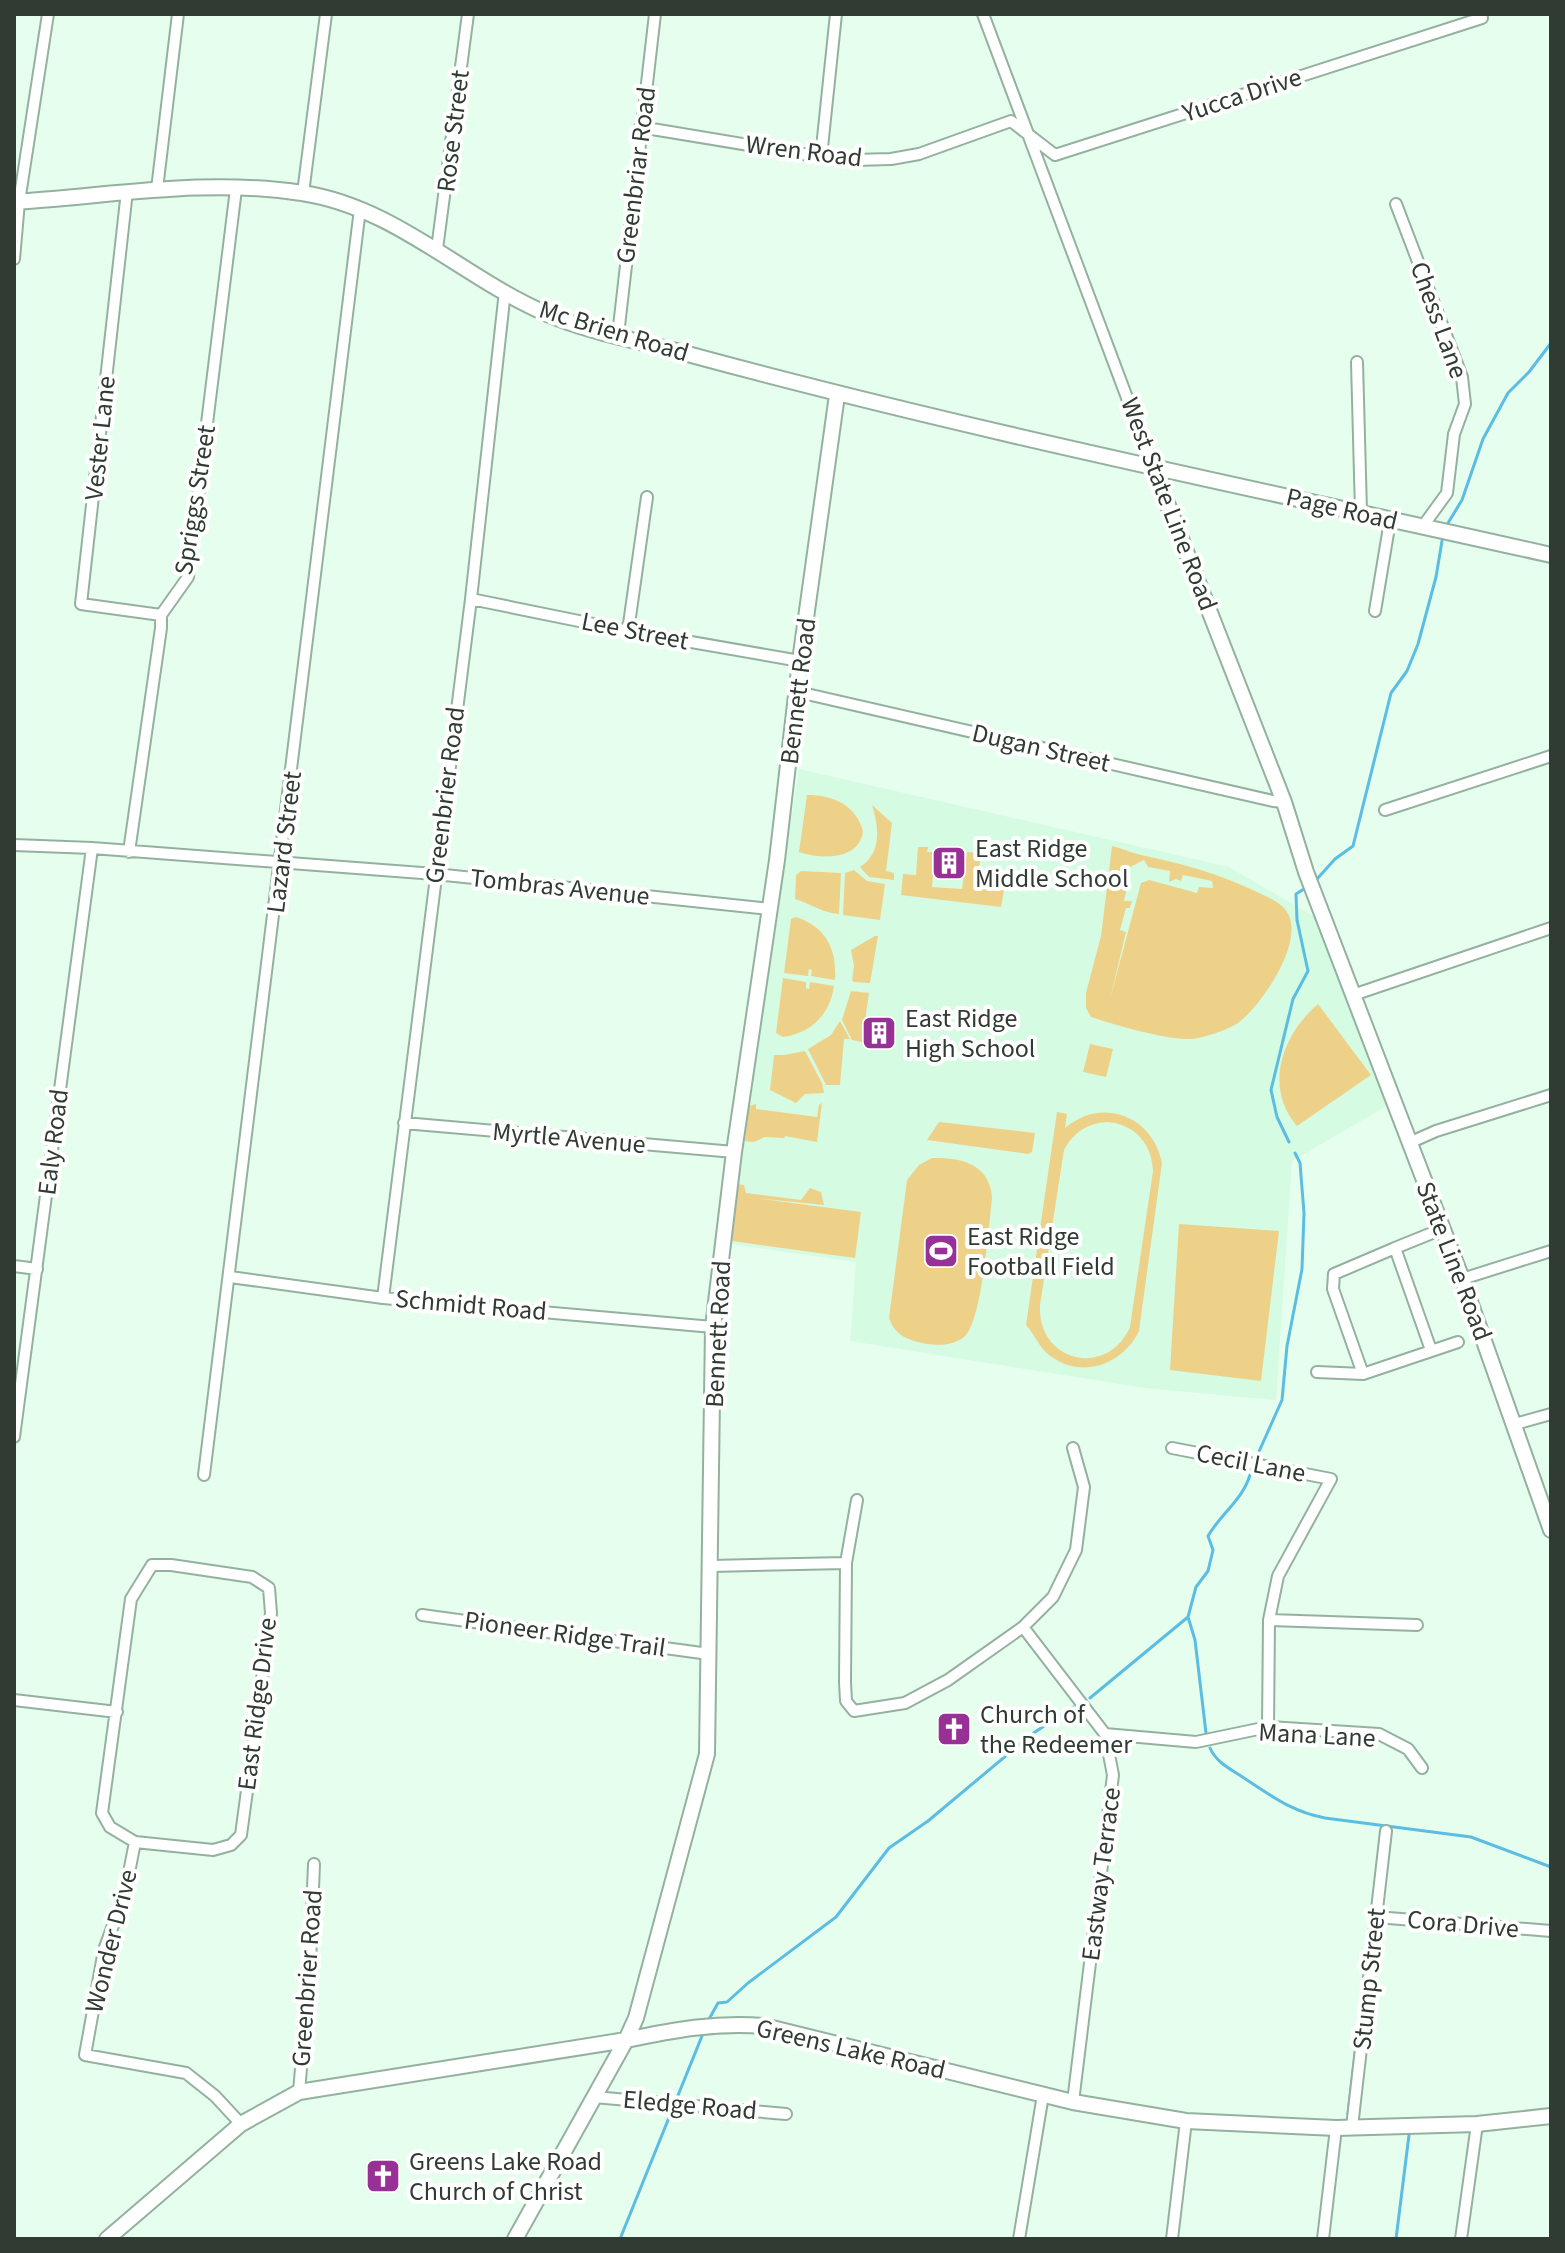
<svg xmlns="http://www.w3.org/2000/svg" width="1565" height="2253" viewBox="0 0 1565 2253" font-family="'Source Sans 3',sans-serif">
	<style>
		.built { fill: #d5fbe3 }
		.green { fill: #eed189; fill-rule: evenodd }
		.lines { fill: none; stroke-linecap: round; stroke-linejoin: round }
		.stream { stroke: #5bbde2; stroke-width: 3 }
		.street-casing { stroke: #94b19f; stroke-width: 14 }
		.secondary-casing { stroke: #94b19f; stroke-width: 18 }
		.street { stroke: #fff; stroke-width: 10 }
		.secondary { stroke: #fff; stroke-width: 14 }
		.labels { text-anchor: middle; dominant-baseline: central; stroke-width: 8; stroke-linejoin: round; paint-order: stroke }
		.street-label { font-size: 26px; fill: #303b34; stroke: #fff }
		.poi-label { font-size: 26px; fill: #303b34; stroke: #fff; text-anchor: start }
	</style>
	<rect width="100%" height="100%" fill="#e6feee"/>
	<path class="built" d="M 799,769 L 1229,867 L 1317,918 L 1390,1104 L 1292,1161 L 1276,1400 L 1145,1388 L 850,1341 L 856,1262 L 730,1244 L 746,1106 Z"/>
	<path class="green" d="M 807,795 C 833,795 856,805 863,831 C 860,860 821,860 799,852 Z
		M 872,805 L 892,823 L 886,871 L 894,873 L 894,880 L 869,877 L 860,867 C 882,853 879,827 872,805 Z
		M 1112,846 C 1122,848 1131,853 1141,855 C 1182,863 1219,874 1257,892 C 1267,897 1281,902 1287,912 C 1306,941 1261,1006 1238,1023 C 1227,1030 1204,1038 1192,1039 C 1165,1040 1116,1025 1091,1017 L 1086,1008 L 1086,993 L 1101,936 ZM 1144,860 L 1148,867 L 1170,871 L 1169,882 L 1176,879 L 1181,881 L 1183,875 L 1212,881 L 1213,888 L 1199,887 L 1197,893 L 1149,880 L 1141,883 L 1110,999 L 1126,932 L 1120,930 L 1126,908 L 1130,908 L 1132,901 L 1124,901 L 1129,879 L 1126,869 Z
		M 918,847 L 928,847 L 927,852 L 935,852 L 932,887 L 962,889 L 967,852 L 981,853 L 977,886 L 1004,890 L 1001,907 L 901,895 L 903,874 L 916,875 Z
		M 854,870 L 867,881 L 885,884 L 880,920 L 843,915 L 845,873 Z
		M 801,871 L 841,873 L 839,914 C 823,913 811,904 795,899 L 796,875 Z
		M 796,917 C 826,927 837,949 835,980 L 811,976 L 812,970 L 809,969 L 808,976 L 784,973 L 791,919 Z
		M 875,936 L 878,936 L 870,983 L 854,982 L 852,980 L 854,966 L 851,950 Z
		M 783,978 L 806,982 L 806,988 L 809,989 L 810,982 L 834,986 C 830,1015 811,1033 783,1037 L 776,1033 Z
		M 851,991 L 869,993 L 862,1042 L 852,1040 L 842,1020 Z
		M 1318,1004 L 1371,1075 L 1297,1126 C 1263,1086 1283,1034 1318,1004 Z
		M 840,1021 L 850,1039 L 844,1039 L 840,1085 L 826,1085 L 808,1049 L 831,1035 Z
		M 1090,1044 L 1113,1049 L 1106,1077 L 1083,1072 Z
		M 805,1051 L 822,1083 L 824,1093 L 805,1094 L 796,1103 L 770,1090 L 774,1055 L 784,1055 Z
		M 822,1103 L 817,1142 L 785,1136 L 784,1138 L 765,1137 L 754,1142 L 745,1141 L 749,1106 L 756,1104 L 756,1109 L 817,1117 L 819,1105 Z
		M 1057,1112 L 1067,1114 L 1065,1128 C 1102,1096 1153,1116 1162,1163 L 1139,1331 C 1123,1365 1081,1380 1049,1355 C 1039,1347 1035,1335 1026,1325 ZM 1107,1122 C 1135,1124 1152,1144 1153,1171 L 1130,1327 C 1107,1379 1037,1362 1040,1305 L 1064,1150 C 1073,1133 1087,1123 1107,1122 Z
		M 939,1122 L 1035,1133 L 1032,1152 L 1028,1154 L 927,1140 Z
		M 932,1158 C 961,1157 990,1164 992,1198 C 989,1224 982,1323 964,1337 C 953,1346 935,1346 922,1343 C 906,1339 895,1335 889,1318 L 907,1180 L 919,1165 Z
		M 738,1184 L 744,1185 L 746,1193 L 801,1200 L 810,1188 L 821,1192 L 824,1205 L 755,1198 L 861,1212 L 855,1258 L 732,1241 Z
		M 1179,1224 L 1279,1231 L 1261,1381 L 1170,1370 Z"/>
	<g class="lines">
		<path class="stream" d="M 1448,523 L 1462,500 L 1483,439 L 1508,393 L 1529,372 L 1551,343
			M 1317,879 L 1335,859 L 1353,846 L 1391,693 L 1407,671 L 1418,644 L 1436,577 L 1442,541
			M 1289,1142 L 1277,1117 L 1271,1090 L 1293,999 L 1308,971 L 1297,920 L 1296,894 L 1304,889
			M 1257,1456 L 1282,1400 L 1287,1346 L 1302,1269 L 1304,1213 L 1300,1163 L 1295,1153
			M 1188,1617 L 1195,1640 L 1206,1733
			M 1090,1698 L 1188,1617 L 1196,1587 L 1208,1571 L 1213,1550 L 1208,1536 C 1220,1515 1243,1499 1250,1475
			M 1210,1748 C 1217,1764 1233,1770 1247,1780 C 1273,1797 1293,1812 1325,1818 L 1471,1837 L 1551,1867
			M 708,2021 L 718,2003 L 727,2002 L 748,1983 L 836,1917 L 889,1848 L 928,1821 L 1032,1734 L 1073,1707
			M 1348,2114 L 1366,1960
			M 620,2239 L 704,2031
			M 1396,2239 L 1409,2135"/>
		<g class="street-casing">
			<path id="street" d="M 983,14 L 1153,467
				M 640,127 L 821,157 L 854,160 L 891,159 L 919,154 L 1011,121 L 1055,155 L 1482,18
				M 821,157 L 836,14
				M 157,189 L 178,14
				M 127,191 L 81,604 L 161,615
				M 303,193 L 326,14
				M 1396,204 L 1462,377 L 1465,404 L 1454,434 L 1447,493 L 1423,526
				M 437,249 L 468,14
				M 14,259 L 19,202 L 48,14
				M 618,335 L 655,14
				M 1357,362 L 1361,512
				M 471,599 L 628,631 L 800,661
				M 1375,611 L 1390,521
				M 628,631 L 647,497
				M 798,692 L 1273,801 L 1284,802
				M 1385,810 L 1551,756
				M 14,845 L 92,848 L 435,874 L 770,909
				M 129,852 L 161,628 L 161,615 L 188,577 L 236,189
				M 1353,995 L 1551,928
				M 404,1123 L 734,1152
				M 1409,1143 L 1436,1131 L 1551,1095
				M 1395,1248 L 1442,1229
				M 14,1266 L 37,1269
				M 230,1277 L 383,1298 L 713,1327
				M 1462,1279 L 1551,1251
				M 383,1298 L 471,599 L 505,291
				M 1317,1372 L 1363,1374 L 1458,1342
				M 1363,1374 L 1333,1289 L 1334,1274 L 1395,1248 L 1431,1350
				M 1515,1424 L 1551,1414
				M 14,1437 L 92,848
				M 1172,1448 L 1331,1479 L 1278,1576 L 1269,1620 L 1268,1727
				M 204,1475 L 360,209
				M 857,1500 L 846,1563 L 845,1682 L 846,1701 L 854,1711 L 905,1703 L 948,1680 L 1023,1627 L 1053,1597 L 1076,1550 L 1084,1487 L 1073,1448
				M 152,1565 L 171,1565 L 252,1577 L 269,1588 L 271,1613 L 241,1835 L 231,1845 L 213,1850 L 135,1842 L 110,1827 L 102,1813 L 131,1599 Z
				M 711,1566 L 846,1563
				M 422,1615 L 709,1654
				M 1269,1620 L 1417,1625
				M 1023,1627 L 1105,1734 L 1113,1775 L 1073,2102
				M 14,1700 L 117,1712
				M 1105,1734 L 1196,1742 L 1268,1727 L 1379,1734 L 1408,1749 L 1422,1768
				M 135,1842 L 125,1893 L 104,1950 L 85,2055 L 186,2073 L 215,2096 L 241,2124
				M 1376,1917 L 1551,1931
				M 299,2092 L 310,1963 L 314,1864
				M 594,2097 L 786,2114
				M 1352,2127 L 1386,1831
				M 1019,2239 L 1043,2095
				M 1172,2239 L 1186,2121
				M 1323,2239 L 1336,2128
				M 1461,2239 L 1477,2124"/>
		</g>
		<g class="secondary-casing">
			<path id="secondary" d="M 14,202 C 110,196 206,178 302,193 C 395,207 462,277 545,313 C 585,331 641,342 684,353 C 970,431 1262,490 1551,555
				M 1153,467 L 1284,802 L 1306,872 L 1462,1279 L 1551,1530
				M 107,2239 L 241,2124 L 299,2092 L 626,2040 C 673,2030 716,2022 764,2026 L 1073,2102 L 1186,2121 L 1336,2128 L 1477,2124 L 1551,2116
				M 515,2239 L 626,2040 L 636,2018 L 707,1754 L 713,1327 L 734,1152 L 777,860 L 800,661 L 837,395"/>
		</g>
		<use href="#street" class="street"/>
		<use href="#secondary" class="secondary"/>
	</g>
	<defs>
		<g id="building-square" transform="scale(1.8)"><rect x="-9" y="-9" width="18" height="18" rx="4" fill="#973196" stroke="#fff"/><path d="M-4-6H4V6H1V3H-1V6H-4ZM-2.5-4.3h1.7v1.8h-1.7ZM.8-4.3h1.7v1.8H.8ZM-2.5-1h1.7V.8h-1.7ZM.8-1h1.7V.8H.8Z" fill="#fff"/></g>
		<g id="stadium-square" transform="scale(1.8)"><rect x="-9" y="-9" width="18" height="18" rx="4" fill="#973196" stroke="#fff"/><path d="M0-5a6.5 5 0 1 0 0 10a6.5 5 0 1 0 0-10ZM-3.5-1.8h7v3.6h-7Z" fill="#fff"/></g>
		<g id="church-square" transform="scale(1.8)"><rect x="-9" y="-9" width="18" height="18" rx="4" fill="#973196" stroke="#fff"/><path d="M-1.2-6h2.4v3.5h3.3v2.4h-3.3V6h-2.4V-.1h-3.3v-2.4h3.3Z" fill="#fff"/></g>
	</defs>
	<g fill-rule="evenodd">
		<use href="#building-square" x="949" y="863"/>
		<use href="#building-square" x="879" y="1033"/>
		<use href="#stadium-square" x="941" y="1251"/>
		<use href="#church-square" x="954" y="1729"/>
		<use href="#church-square" x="383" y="2176"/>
	</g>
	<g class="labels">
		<g class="street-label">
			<text transform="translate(1242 95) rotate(-18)">Yucca Drive</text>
			<text transform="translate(453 131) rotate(-83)">Rose Street</text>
			<text transform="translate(804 151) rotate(7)">Wren Road</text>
			<text transform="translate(636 175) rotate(-83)">Greenbriar Road</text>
			<text transform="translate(1439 320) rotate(70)">Chess Lane</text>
			<text transform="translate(614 331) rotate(17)">Mc Brien Road</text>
			<text transform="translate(100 438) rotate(-84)">Vester Lane</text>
			<text transform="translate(195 500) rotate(-81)">Spriggs Street</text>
			<text transform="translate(1169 504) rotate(69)">West State Line Road</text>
			<text transform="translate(1342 509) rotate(13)">Page Road</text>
			<text transform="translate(635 631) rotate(11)">Lee Street</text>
			<text transform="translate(798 691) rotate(-83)">Bennett Road</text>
			<text transform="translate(1041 748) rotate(13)">Dugan Street</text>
			<text transform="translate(445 795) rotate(-83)">Greenbrier Road</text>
			<text transform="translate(284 842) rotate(-83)">Lazard Street</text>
			<text transform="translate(560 887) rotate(6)">Tombras Avenue</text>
			<text transform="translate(569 1138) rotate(5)">Myrtle Avenue</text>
			<text transform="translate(53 1142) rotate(-83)">Ealy Road</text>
			<text transform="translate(1454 1261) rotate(69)">State Line Road</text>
			<text transform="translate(471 1305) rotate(5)">Schmidt Road</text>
			<text transform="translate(718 1334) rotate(-87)">Bennett Road</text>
			<text transform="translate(1251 1463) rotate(11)">Cecil Lane</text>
			<text transform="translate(565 1634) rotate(8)">Pioneer Ridge Trail</text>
			<text transform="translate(257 1704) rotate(-83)">East Ridge Drive</text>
			<text transform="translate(1317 1735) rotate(3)">Mana Lane</text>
			<text transform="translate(1101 1874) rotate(-83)">Eastway Terrace</text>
			<text transform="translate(1463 1924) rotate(5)">Cora Drive</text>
			<text transform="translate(111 1941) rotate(-76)">Wonder Drive</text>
			<text transform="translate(307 1978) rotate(-86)">Greenbrier Road</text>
			<text transform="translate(1369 1979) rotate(-84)">Stump Street</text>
			<text transform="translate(851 2049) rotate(13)">Greens Lake Road</text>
			<text transform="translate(690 2105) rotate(5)">Eledge Road</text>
		</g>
		<g class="poi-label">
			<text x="975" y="848">East Ridge<tspan x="975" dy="30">Middle School</tspan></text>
			<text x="905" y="1018">East Ridge<tspan x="905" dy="30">High School</tspan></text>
			<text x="967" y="1236">East Ridge<tspan x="967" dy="30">Football Field</tspan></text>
			<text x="980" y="1714">Church of<tspan x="980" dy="30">the Redeemer</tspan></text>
			<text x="409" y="2161">Greens Lake Road<tspan x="409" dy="30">Church of Christ</tspan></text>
		</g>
	</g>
	<rect width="1565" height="2253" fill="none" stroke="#303b34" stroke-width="32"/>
</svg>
